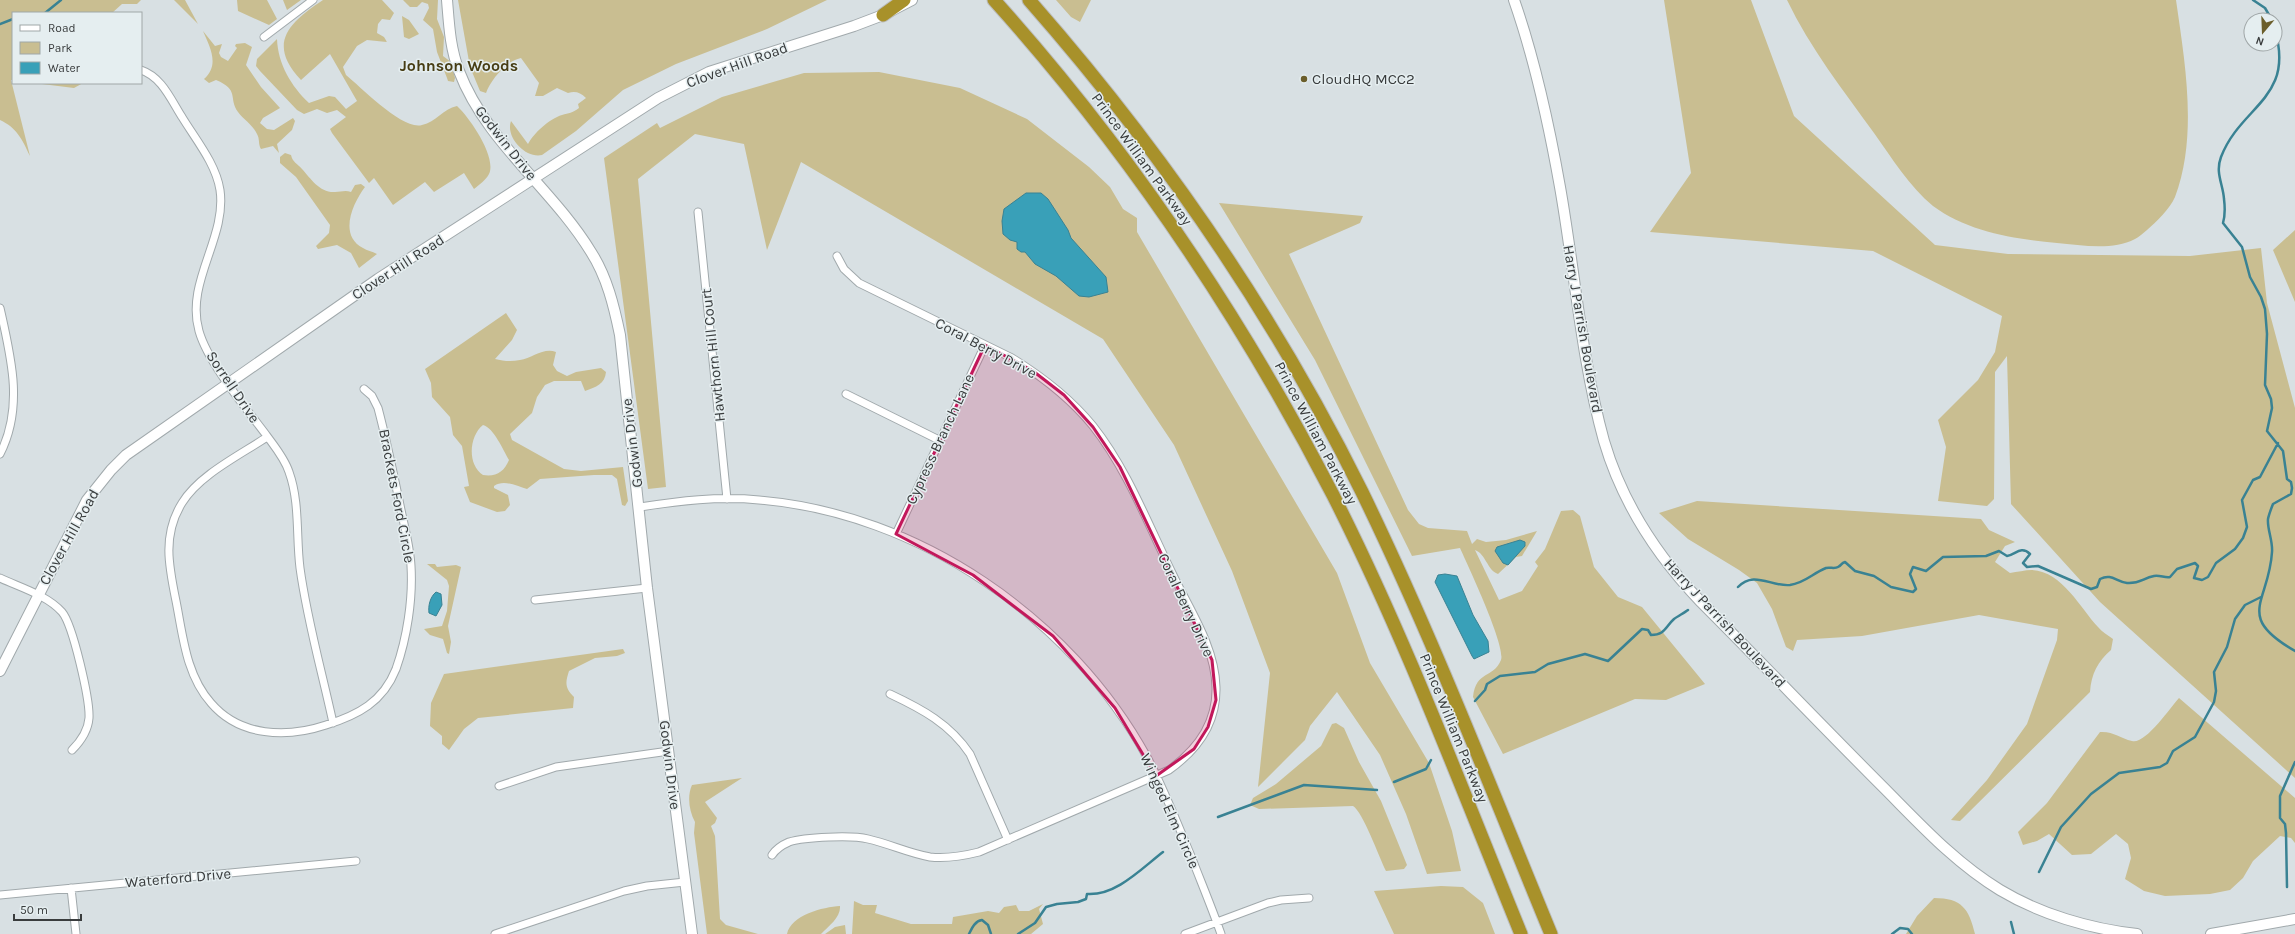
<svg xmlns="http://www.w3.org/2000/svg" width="2295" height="934" viewBox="0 0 2295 934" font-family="Karla,sans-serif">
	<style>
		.green { fill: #c9be91; fill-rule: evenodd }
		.water { fill: #39a0b8; stroke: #398293 }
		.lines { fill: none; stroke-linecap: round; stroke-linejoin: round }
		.stream { stroke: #398293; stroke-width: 2.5 }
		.street-casing { stroke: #a1a9ac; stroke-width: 9 }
		.secondary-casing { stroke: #a1a9ac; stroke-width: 12 }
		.highway-casing { stroke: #bcbdbd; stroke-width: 15 }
		.street { stroke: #fff; stroke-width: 7 }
		.secondary { stroke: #fff; stroke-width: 10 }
		.highway { stroke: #a8912a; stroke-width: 13 }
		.marked { fill: #c2185b; fill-opacity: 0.2; stroke: #c2185b; stroke-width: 3; stroke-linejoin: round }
		.poi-dot { fill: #6b5e2b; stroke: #e5eef0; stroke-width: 1.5 }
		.labels { text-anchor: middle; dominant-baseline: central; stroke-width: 3; stroke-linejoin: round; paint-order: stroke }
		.street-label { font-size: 15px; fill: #393c3d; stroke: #e5eef0 }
		.poi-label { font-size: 15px; fill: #393c3d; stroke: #e5eef0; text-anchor: start }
		.neighbourhood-label { font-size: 16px; font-weight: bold; fill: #473d14; stroke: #e5eef0 }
	</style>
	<rect width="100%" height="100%" fill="#d8e0e3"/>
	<path class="green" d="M 0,0 L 141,0 L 137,4 L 122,4 L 112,13 L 13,13 L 13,80 L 11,80 L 30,156 C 22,139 17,128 0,120 Z
		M 174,0 L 185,0 L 198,24 Z
		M 237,0 L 267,0 L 277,19 L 269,25 L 238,11 Z
		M 283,0 L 301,0 L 287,10 Z
		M 323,0 L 382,0 L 394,13 L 390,20 L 382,19 L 378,24 L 377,33 L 384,37 L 387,42 L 367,40 L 357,46 L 343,67 L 346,75 C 361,87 403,131 422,125 C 436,122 443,109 457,106 C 470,118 497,157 489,174 C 486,180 479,185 474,189 L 464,173 L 434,192 L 425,182 L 393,205 L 374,178 L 369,183 L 332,133 L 330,129 L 346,117 L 337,110 L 327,113 L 317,109 L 304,114 L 297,110 L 260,71 L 256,66 L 257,59 L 277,39 C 278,64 291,86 309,103 L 329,96 L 335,97 L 346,109 L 357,101 L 330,54 L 301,80 C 266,43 290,22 323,0 Z
		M 403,0 L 438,0 L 437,19 L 444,37 L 443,56 L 451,62 L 455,78 L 454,82 L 448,81 L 447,78 L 437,52 L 433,29 L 423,20 L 429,8 L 428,4 L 422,2 L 417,7 L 410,7 Z
		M 458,0 L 827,0 L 767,29 L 676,64 L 623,90 L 576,131 L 542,155 C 526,159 505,137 511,121 L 528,144 C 534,133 549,119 562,115 C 569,113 572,113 579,108 L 578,104 L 586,98 C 580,92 575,91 568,93 L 557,88 L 543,96 L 535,96 L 539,83 L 521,58 C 506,61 491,80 486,93 L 480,91 L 470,67 Z
		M 1056,0 L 1091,0 L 1080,22 L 1071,17 Z
		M 1664,0 L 1751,0 L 1794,116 L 1935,245 L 2008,254 L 2190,256 L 2261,248 L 2267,303 L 2295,408 L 2295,778 L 2100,602 L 2011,504 L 2007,356 L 1995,372 L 1994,499 L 1987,506 L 1938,501 L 1946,447 L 1938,420 L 1978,380 L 1995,352 L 2002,316 L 1873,251 L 1650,232 L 1691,173 Z
		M 1787,0 L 2176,0 C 2185,63 2198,136 2175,197 C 2170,209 2156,222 2147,230 C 2143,233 2139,237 2135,239 C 2112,251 2081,245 2057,243 C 2015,239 1968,232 1933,206 C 1910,187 1891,157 1874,133 C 1843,90 1810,48 1787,0 Z
		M 402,16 L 409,20 L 419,34 L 409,39 L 404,37 Z
		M 203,31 L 215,46 L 222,44 L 219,53 L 221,57 L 228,61 L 237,48 L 235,46 L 236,44 L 245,43 L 252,47 L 246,65 L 261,87 L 280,108 L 263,118 L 260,123 L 267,129 L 274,130 L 293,118 L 295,121 L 292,130 L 277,144 L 279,153 L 273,146 L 261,149 C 258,144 260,139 257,134 C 253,125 244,120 238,112 C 228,98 240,90 216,80 L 209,83 L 204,79 C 220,65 210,47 203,31 Z
		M 879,72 L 960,88 L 1027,119 L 1089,167 L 1110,187 L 1123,209 L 1137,218 L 1137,232 L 1337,573 L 1370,663 L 1429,763 L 1452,831 L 1461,871 L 1427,874 L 1406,814 L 1380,755 L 1337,692 L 1310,726 L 1305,740 L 1258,787 L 1270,673 L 1232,571 L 1174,445 L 1103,339 L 801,162 L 767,250 L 744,144 L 695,134 L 638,179 L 666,487 L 648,489 L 604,158 L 657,123 L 660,128 L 722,97 L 804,73 Z
		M 34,83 L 83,83 L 74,88 Z
		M 285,153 L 291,155 C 293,163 297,163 302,169 C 311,179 320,193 335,192 C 341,192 345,190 351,192 L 355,185 L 361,184 L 365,187 C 353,203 338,235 363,248 C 367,251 372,251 377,254 L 359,268 L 351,253 L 337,245 L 318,249 L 316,246 L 329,233 L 330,225 L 296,177 L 280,163 L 280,157 Z
		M 1219,203 L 1363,216 L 1360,223 L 1289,254 L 1408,510 L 1419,524 L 1428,528 L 1467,531 L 1472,544 L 1477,539 L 1486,542 L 1506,540 L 1537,531 L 1522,556 L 1516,557 L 1498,574 C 1487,570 1486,554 1475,550 L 1499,600 L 1522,591 L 1538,566 L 1535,562 L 1545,549 L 1561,511 L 1573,510 L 1580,516 L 1594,567 L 1618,597 L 1642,607 L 1705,684 L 1666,700 L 1635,699 L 1503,754 L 1473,697 C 1476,670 1493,679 1501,660 C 1506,646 1468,566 1460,548 L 1412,556 L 1315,360 Z
		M 2295,230 L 2295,302 L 2273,250 Z
		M 506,313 L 517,330 L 512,340 L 495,359 C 503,361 511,362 520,360 C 532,358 544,347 556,352 L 553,365 L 557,371 L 567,376 L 576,372 L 601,368 L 606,372 C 605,384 596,387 585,391 L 581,381 L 554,381 L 545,385 L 537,397 L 532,413 L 510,434 L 512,440 L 564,469 L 581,471 L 623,467 L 628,501 L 625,506 L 622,505 L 617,479 L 612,475 L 594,475 L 540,479 L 527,489 C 516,486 504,479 494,486 L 494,488 L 508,495 L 510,505 L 505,511 L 497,512 L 470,502 L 464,487 L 469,486 L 462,446 L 453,435 L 450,417 L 432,397 L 431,383 L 425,369 ZM 483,425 C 494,428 503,450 509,460 C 504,472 496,477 483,475 C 467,465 469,436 483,425 Z
		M 1697,501 L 1981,519 L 1989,530 L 2015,542 L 2005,546 L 1995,562 L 2010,573 C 2017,572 2025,570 2032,570 C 2063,572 2080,608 2098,627 C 2102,632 2108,635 2113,639 L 2111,650 C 2098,661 2091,674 2090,692 L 1960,821 L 1951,820 L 1987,780 L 2027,724 L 2057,640 L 2058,629 L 1979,615 L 1862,636 L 1797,640 L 1793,651 L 1786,647 L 1772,609 L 1757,583 L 1739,570 L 1688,539 L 1659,513 Z
		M 427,564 L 435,564 L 437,567 L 456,565 L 461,567 L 448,626 L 451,642 L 449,654 L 447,653 L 443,639 L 430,635 L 424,629 L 442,626 L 447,611 L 449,586 L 447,580 Z
		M 623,649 L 625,653 L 617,656 L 595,658 L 569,671 C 565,683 565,688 574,697 L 573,708 L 478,718 L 464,729 L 449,750 L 442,744 L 442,736 L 430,726 L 431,703 L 444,674 Z
		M 2179,698 L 2295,798 L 2295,843 L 2291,838 L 2280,836 L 2253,861 L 2243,878 L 2230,890 L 2210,894 L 2165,896 L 2144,891 L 2125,879 L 2131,858 L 2128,844 L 2116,834 L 2091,854 L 2072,855 L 2049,834 L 2037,841 L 2023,845 L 2018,832 L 2047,803 L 2100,732 C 2113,731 2120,738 2132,741 C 2145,745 2170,708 2179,698 Z
		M 1336,723 L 1344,728 L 1359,762 L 1381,801 L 1407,865 L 1404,869 L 1386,871 C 1379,857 1363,812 1353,806 L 1259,809 L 1250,805 L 1253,798 L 1276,784 L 1321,746 L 1332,724 Z
		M 742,778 L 705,802 L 717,818 L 715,823 L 711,826 L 715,836 L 720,919 L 726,925 L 758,934 L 707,934 L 694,833 L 695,822 C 689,811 687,796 692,785 Z
		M 1441,886 L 1463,887 L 1483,903 L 1495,934 L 1394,934 L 1374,891 Z
		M 1934,898 C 1962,898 1969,909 1975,934 L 1906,934 L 1917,916 Z
		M 854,901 L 863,905 L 877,905 L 875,913 L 911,924 L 952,924 L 953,917 L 988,911 L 999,913 L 1004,907 L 1016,905 L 1019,911 L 1029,911 L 1043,904 L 1039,909 L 1043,924 L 1031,934 L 852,934 Z
		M 840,906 C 841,917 829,926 821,934 L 787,934 C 791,915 823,907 840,906 Z
		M 845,925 L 846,934 L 825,934 L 835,927 Z"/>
	<path class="water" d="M 1026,193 L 1041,193 L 1048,199 L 1068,230 L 1071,238 L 1106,277 L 1108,292 L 1089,297 L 1079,296 L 1056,276 L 1035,264 L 1025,252 L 1021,252 L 1017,249 L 1017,242 L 1010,240 L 1003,234 L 1002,221 L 1004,209 Z
		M 1520,540 L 1525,542 L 1525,546 L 1508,565 L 1503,563 L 1495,551 L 1497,547 Z
		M 1445,574 L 1457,576 L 1473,615 L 1488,641 L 1489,652 L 1474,659 L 1472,656 L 1435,582 L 1438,575 Z
		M 436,592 L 441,594 L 442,605 L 436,616 L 429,613 C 428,606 430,597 436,592 Z"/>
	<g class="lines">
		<path class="stream" d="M 2253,0 L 2265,8 L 2272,20
			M 45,13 L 61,0
			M 0,24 L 13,19
			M 2275,30 C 2295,99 2241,105 2221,157 C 2215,173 2223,184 2224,199 C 2225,207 2225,216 2223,223 L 2242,247 L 2250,277 L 2261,297 L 2265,309 L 2267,334 L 2265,385 L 2271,399 L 2272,408 L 2267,431 L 2283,451 L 2287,479 L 2291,482 L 2292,488 L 2291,494 L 2273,504 C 2271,509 2269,514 2268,519 C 2267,529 2273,541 2272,552 C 2269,603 2234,616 2295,651
			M 1738,587 C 1754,570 1771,587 1790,585 C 1805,583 1813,573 1826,568 C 1830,567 1835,569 1838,567 C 1842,565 1841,563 1845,562 L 1855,571 L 1874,576 L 1891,587 L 1913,592 L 1916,589 L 1910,574 L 1913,567 L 1926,571 L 1943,557 L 1986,556 L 1999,551 L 2007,556 C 2015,555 2021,545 2030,554 L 2023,563 L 2027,567 L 2038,566 L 2045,569 L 2091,589 L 2097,587 L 2100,579 C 2112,573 2116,582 2127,583 C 2140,584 2143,578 2154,576 C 2160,575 2165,578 2170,577 L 2177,569 L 2195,563 L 2198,566 L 2194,578 L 2202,580 L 2208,577 L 2216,563 L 2235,549 L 2243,538 L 2247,527 L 2242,500 L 2253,480 L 2260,477 L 2278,443
			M 1475,701 L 1485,690 L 1487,684 L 1500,676 L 1535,672 L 1548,664 L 1585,654 L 1608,661 L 1642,629 L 1648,630 L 1651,635 C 1665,635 1665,627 1674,619 C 1678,616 1684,613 1688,610
			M 1394,782 L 1426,769 L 1431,760
			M 1218,817 L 1304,785 L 1377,790
			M 2039,872 L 2061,827 L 2091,794 L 2119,773 L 2160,767 L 2167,763 L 2173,751 L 2195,737 L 2214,702 L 2216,691 L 2214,672 L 2227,647 L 2235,619 L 2245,605 L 2261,597
			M 2287,887 L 2286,833 L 2285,824 L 2280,818 L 2280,796 L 2295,762
			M 2011,922 L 2014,934
			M 969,934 C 972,928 975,921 982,920 L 988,925 L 991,934
			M 1018,934 L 1035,923 L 1046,907 L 1057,904 L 1078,902 L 1086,899 L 1087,894 C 1116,896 1142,868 1163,852
			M 1892,934 L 1900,928 L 1908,929 L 1912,934"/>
		<g class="street-casing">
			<path id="street" d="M 264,37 L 313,0
				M 141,70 C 162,77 171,100 182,117 C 196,140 216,164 220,190 C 227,238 185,282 199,331 C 208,363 246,408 267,436 C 275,447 285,459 289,472 C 300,502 296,537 300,568 C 307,620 322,672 333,723
				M 698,212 L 727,499
				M 0,308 C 11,357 24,407 0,454
				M 846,394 L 939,440
				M 267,437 C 240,455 199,475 182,503 C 162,535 169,567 176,601 C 183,636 186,675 211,703 C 240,737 287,738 326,725 C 358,715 383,702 396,669 C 407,638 413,599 411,566 C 410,547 405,529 401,510 C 394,476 387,442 378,408 L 372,396 L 364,389
				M 640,507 C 679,501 718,496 759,500 C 918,513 1071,618 1147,757 C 1164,789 1177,823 1191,856 C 1201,882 1212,908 1221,934
				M 896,534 L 985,345
				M 0,578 C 19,587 47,595 62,612 C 73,625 90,700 89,718 C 88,731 81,741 72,750
				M 535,600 L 647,588
				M 890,694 C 922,709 950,724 970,754 L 1008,840
				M 499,786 L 556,767 L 669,751
				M 772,855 C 776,849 782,845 789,842 C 805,837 852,835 868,839 C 890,844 908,853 930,857 C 947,859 963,856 979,852 L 1169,770 C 1197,750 1217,723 1216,687 C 1215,646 1189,609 1172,573 C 1148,524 1127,469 1093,426 C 1070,398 1043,377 1012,358 L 859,283 L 844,269 L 837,256
				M 71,888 L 76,934
				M 0,895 L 356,861
				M 495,934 L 624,891 L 647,886 L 685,882
				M 1185,934 L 1268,903 L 1281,900 L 1309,898"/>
		</g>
		<g class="secondary-casing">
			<path id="secondary" d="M 447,0 C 449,24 450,48 459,71 C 486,142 552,188 591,252 C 607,277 614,306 620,335 L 647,588 L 692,934
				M 1514,0 C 1535,60 1549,125 1560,187 C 1575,272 1581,358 1604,441 C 1622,502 1658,557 1701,602 C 1762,663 1821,725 1882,786 C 1919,823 1954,862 2000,890 C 2040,914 2090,929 2137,934
				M 0,671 L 87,500 L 111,470 L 126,455 L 378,279 L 658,98 L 709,72 L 854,26 L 883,15 L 912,0
				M 2211,934 L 2295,919"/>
		</g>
		<g class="highway-casing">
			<path id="highway" d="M 994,0 C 1128,149 1241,317 1333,495 C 1405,637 1461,787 1521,934
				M 1029,0 C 1160,149 1274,314 1362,492 C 1432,636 1490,786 1551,934
				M 883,15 L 904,0"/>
		</g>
		<use href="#street" class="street"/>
		<use href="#secondary" class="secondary"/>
		<use href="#highway" class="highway"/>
	</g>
	<path class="marked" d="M 985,345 L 1033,371 L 1064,395 L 1093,427 L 1120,467 L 1212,660 L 1216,700 L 1208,727 L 1194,749 L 1156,776 L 1115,708 L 1053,636 L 973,575 L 896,534 Z"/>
	<circle class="poi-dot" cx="1304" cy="79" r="4"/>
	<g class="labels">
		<g class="street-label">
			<text transform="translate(737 65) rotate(-20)">Clover Hill Road</text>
			<text transform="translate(506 143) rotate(52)">Godwin Drive</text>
			<text transform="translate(1142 159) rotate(54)">Prince William Parkway</text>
			<text transform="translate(398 267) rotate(-33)">Clover Hill Road</text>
			<text transform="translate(1583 329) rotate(80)">Harry J Parrish Boulevard</text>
			<text transform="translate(986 348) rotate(28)">Coral Berry Drive</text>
			<text transform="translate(713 355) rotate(-96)">Hawthorn Hill Court</text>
			<text transform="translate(233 387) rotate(56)">Sorrell Drive</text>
			<text transform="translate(1316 433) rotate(62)">Prince William Parkway</text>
			<text transform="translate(940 439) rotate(-65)">Cypress Branch Lane</text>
			<text transform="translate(632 443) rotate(-97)">Godwin Drive</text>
			<text transform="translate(397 496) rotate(79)">Brackets Ford Circle</text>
			<text transform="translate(69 537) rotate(-61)">Clover Hill Road</text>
			<text transform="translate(1186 605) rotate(65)">Coral Berry Drive</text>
			<text transform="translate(1725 623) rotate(47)">Harry J Parrish Boulevard</text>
			<text transform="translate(1454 728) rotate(68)">Prince William Parkway</text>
			<text transform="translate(670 765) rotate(83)">Godwin Drive</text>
			<text transform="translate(1170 811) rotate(66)">Winged Elm Circle</text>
			<text transform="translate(178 878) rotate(-5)">Waterford Drive</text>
		</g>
		<g class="poi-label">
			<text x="1312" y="79">CloudHQ MCC2</text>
		</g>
		<g class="neighbourhood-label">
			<text x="459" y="65">Johnson Woods</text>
		</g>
	</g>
	<rect x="12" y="12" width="130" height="72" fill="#e5eef0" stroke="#a0a7a8"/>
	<rect x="20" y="25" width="20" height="6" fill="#ffffff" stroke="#a0a7a8"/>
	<text x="48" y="32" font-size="12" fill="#393c3d">Road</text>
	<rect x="20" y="42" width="20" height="12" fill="#c9be91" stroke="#a0a7a8"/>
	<text x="48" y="52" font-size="12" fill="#393c3d">Park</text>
	<rect x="20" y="62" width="20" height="12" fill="#39a0b8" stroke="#a0a7a8"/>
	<text x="48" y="72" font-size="12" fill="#393c3d">Water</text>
	<g transform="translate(2263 32) rotate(199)"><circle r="19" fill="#e5eef0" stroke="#a0a7a8"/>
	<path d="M0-3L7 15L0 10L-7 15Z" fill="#6b5e2b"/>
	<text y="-6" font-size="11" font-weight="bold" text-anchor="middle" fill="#393c3d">N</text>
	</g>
	<path d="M14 914v6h67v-6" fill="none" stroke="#393c3d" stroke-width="2"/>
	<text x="20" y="914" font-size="12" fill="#393c3d" stroke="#e5eef0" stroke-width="3" paint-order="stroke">50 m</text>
</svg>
